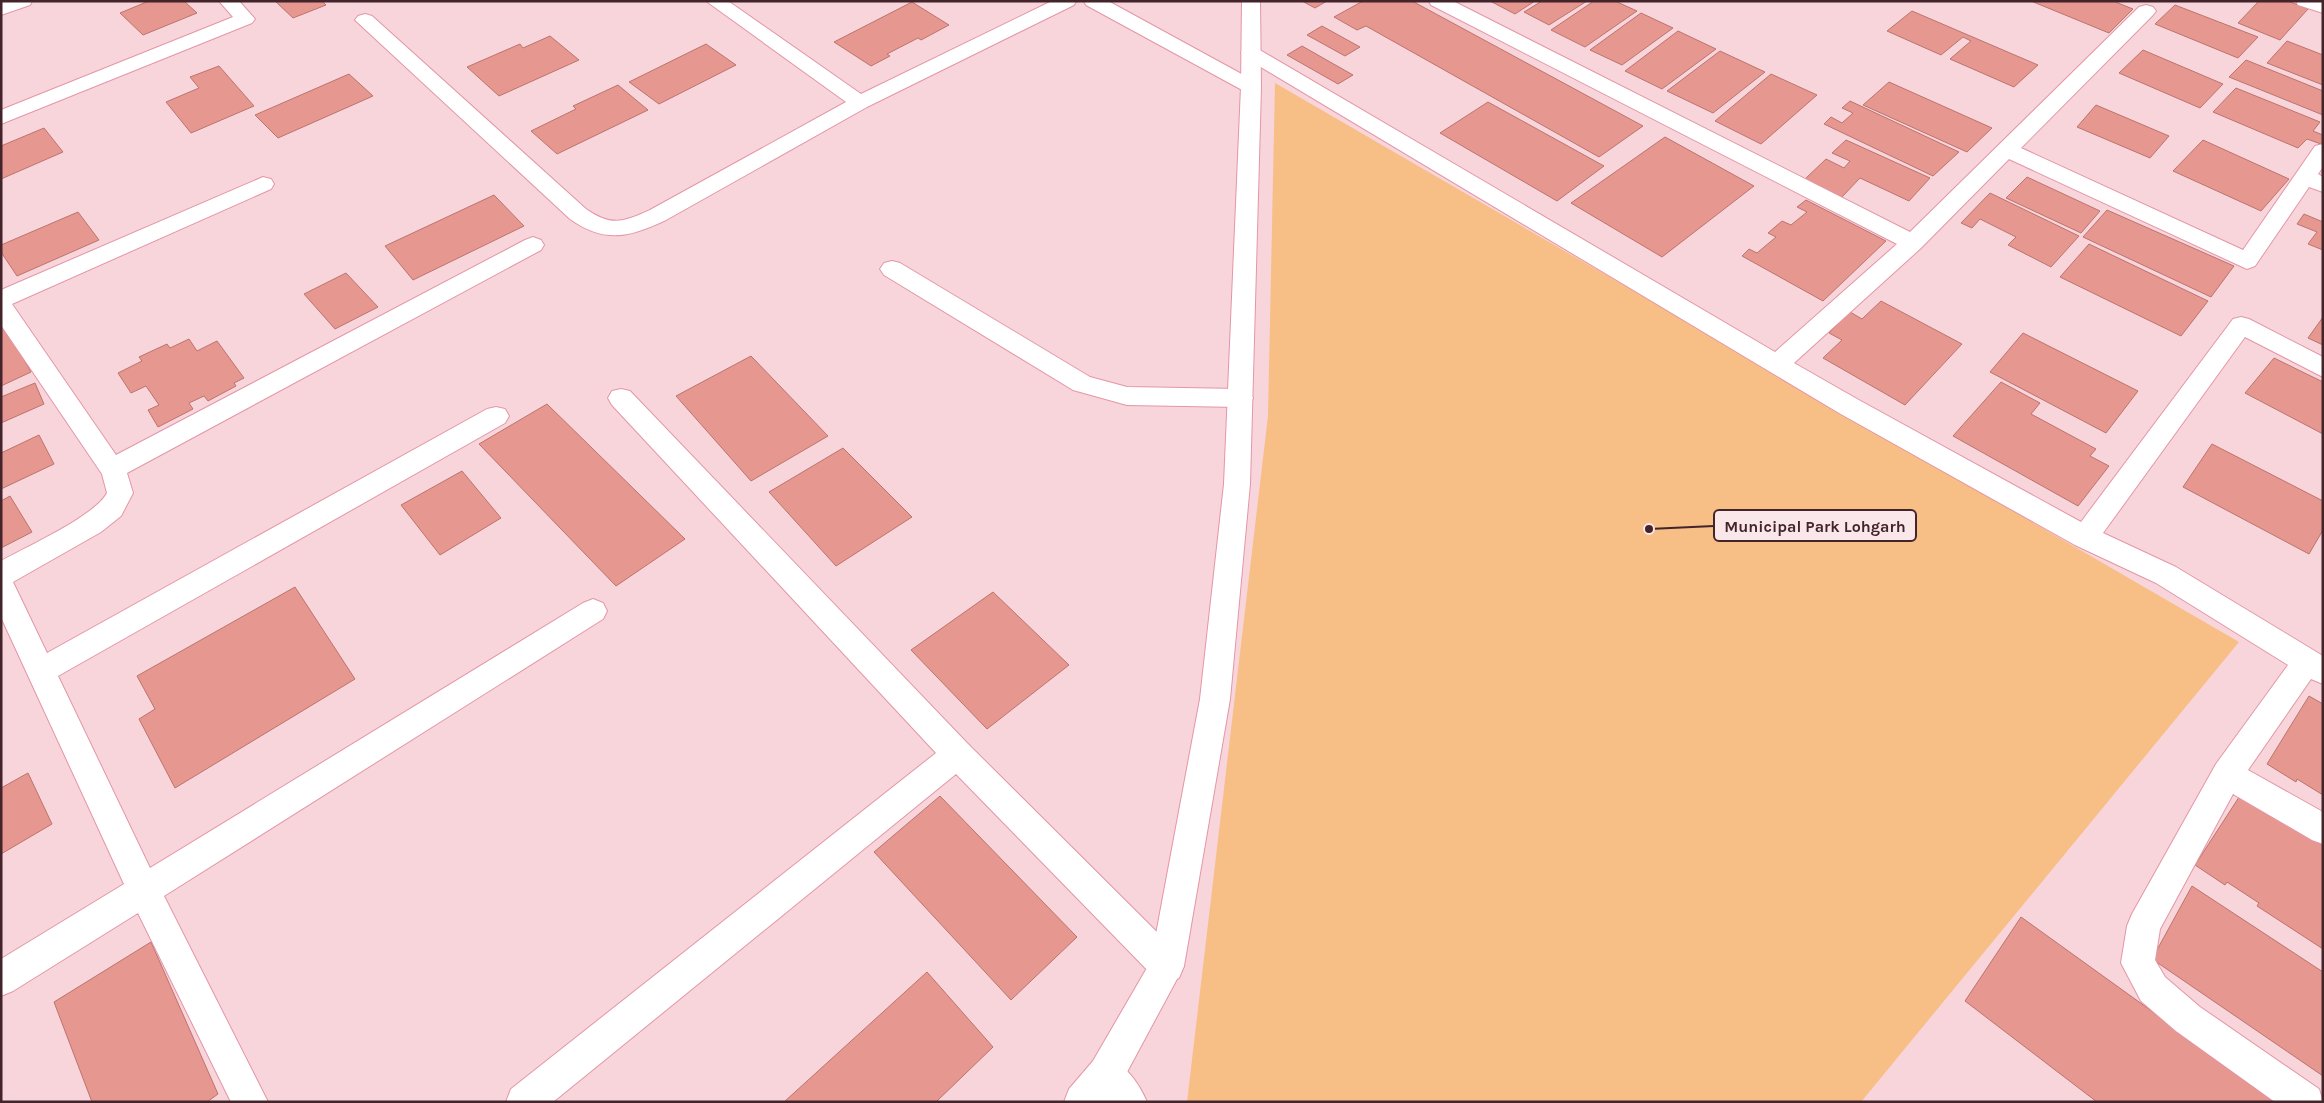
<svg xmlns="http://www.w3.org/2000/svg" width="2324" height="1103" viewBox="0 0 2324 1103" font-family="Karla,sans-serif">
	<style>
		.green { fill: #f7be85 }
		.building { fill: #e59790; stroke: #be736d }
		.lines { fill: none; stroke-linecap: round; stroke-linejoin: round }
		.service-casing { stroke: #e496a7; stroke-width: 2 }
		.minor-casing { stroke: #e496a7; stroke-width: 2 }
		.tertiary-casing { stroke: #e496a7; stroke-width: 2 }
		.service { fill: #fff; fill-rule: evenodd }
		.minor { fill: #fff; fill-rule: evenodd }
		.tertiary { fill: #fff; fill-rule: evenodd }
		.leader { fill: none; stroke: #43242b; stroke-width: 2 }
		.callout-dot { fill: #43242b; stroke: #f9e7ea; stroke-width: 2 }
		.callout { fill: #f9e7ea; stroke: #43242b; stroke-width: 2 }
		.callout-label { font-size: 16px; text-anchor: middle; font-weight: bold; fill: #43242b }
	</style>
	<rect width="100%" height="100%" fill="#f7d5db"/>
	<path class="green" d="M 1275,83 L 2239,642 L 1861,1102 L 1187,1102 L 1268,416 Z"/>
	<path class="building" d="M 149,1 L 184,1 L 197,13 L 143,35 L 120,13 Z
		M 275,1 L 322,1 L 326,5 L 293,18 Z
		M 1302,1 L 1327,1 L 1315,8 Z
		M 1363,1 L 1412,1 L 1643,126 L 1599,157 L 1366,26 L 1357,30 L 1334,17 Z
		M 1490,1 L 1535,1 L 1515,14 Z
		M 1542,1 L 1587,1 L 1549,25 L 1524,12 Z
		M 1594,1 L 1615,1 L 1637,11 L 1585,47 L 1551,30 Z
		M 2031,1 L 2113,1 L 2133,9 L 2109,33 Z
		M 2259,1 L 2288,1 L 2308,9 L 2280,40 L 2238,23 Z
		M 912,2 L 949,25 L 921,40 L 918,38 L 887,54 L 890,56 L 871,66 L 834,42 Z
		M 2175,5 L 2258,37 L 2238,58 L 2155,24 Z
		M 1912,11 L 2038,65 L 2014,87 L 1950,59 L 1971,41 L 1963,37 L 1941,55 L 1887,31 Z
		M 1641,13 L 1673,28 L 1622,65 L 1590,50 Z
		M 1322,26 L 1360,47 L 1345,56 L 1307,35 Z
		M 1678,31 L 1716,49 L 1662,89 L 1625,71 Z
		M 550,36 L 579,60 L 499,96 L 467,67 L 520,44 L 523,48 Z
		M 2287,41 L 2323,55 L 2323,85 L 2267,63 Z
		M 706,44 L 736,65 L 659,104 L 629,82 Z
		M 1302,46 L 1353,75 L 1338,84 L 1287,55 Z
		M 2143,50 L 2223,84 L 2200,108 L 2119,73 Z
		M 1720,51 L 1765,72 L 1713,113 L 1667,91 Z
		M 2246,60 L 2323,91 L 2323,115 L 2229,77 Z
		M 219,66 L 254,106 L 191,133 L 166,102 L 199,88 L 190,77 Z
		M 349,74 L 373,96 L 278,138 L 255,115 Z
		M 1771,74 L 1817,95 L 1761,144 L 1715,121 Z
		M 1889,82 L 1992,128 L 1967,152 L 1863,105 Z
		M 618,85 L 648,110 L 557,154 L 531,131 L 576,109 L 573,106 Z
		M 2236,88 L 2320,122 L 2313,131 L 2323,135 L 2323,143 L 2321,144 L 2307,139 L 2298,148 L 2213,112 Z
		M 1850,101 L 1959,152 L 1933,176 L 1824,124 L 1831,117 L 1842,123 L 1853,113 L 1842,108 Z
		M 1488,102 L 1604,166 L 1557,201 L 1440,133 Z
		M 2096,105 L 2169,136 L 2150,158 L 2077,127 Z
		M 44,128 L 63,152 L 1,179 L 1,146 Z
		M 1665,137 L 1754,186 L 1662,257 L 1571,203 Z
		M 1846,140 L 1930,178 L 1909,201 L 1860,178 L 1841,198 L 1804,180 L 1826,159 L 1844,168 L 1850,161 L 1832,153 Z
		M 2203,140 L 2289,179 L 2261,211 L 2173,171 Z
		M 2027,177 L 2100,211 L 2081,233 L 2006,198 Z
		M 1990,193 L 2079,236 L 2051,267 L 2008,245 L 2016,237 L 1980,219 L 1972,228 L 1961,223 Z
		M 494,195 L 524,226 L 413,280 L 385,246 Z
		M 1806,200 L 1886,241 L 1823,301 L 1742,256 L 1749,249 L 1757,253 L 1776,237 L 1768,233 L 1782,221 L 1791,225 L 1807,212 L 1797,207 Z
		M 2107,210 L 2234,266 L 2211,297 L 2083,237 Z
		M 78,212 L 99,240 L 17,276 L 1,252 L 1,245 Z
		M 2304,214 L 2323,222 L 2323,250 L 2308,244 L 2317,232 L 2297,224 Z
		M 2089,244 L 2208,301 L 2181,336 L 2060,277 Z
		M 346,273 L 378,307 L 335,329 L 304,294 Z
		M 1881,301 L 1962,344 L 1905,405 L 1823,358 L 1842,340 L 1829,333 L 1850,312 L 1862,319 Z
		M 2323,317 L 2323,345 L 2308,338 Z
		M 5,325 L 31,372 L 1,386 L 1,327 Z
		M 2023,333 L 2138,391 L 2106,433 L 1990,372 Z
		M 189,339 L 197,351 L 217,341 L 244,378 L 234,383 L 236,386 L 208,401 L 204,396 L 189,403 L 193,409 L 158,427 L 148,410 L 159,405 L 146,386 L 131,393 L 118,373 L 142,361 L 139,357 L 167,344 L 170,348 Z
		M 751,356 L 828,436 L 751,481 L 676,396 Z
		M 2274,358 L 2323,382 L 2323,434 L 2245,393 Z
		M 2001,382 L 2040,403 L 2031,414 L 2096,449 L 2090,456 L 2109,466 L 2078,506 L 1953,436 Z
		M 35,383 L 44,404 L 1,423 L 1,397 Z
		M 547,404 L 685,539 L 616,586 L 479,444 Z
		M 39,435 L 54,464 L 1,489 L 1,453 Z
		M 2212,444 L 2323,501 L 2323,530 L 2309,554 L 2183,487 Z
		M 843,448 L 912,517 L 836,566 L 769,492 Z
		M 462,471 L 501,518 L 440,555 L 401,505 Z
		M 10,496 L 32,532 L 1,548 L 1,501 Z
		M 295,587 L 355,679 L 175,788 L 139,719 L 155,709 L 137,676 Z
		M 993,592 L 1069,665 L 987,729 L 911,650 Z
		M 2309,696 L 2323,704 L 2323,795 L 2297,779 L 2296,782 L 2267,764 Z
		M 28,773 L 52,824 L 1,854 L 1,788 Z
		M 2243,791 L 2323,842 L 2323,949 L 2257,906 L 2259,903 L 2227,882 L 2225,885 L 2195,865 Z
		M 940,796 L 1077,937 L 1011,1000 L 874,852 Z
		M 2192,886 L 2323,972 L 2323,1076 L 2152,959 Z
		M 2021,917 L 2278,1102 L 2097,1102 L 1965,1001 Z
		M 151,942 L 218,1094 L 207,1102 L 92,1102 L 54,1002 Z
		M 927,972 L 993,1047 L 936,1102 L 784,1102 Z"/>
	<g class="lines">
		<g class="service-casing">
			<path id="service" d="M 892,261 L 900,263 L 1090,377 L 1127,387 L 1240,389 L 1249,391 L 1253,398 L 1249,405 L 1240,407 L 1127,405 L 1073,390 L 884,275 L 880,269 L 884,263 Z"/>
		</g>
		<g class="minor-casing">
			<path id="minor" d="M 4,1 L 32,1 L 30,5 L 1,15 L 1,2 Z
				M 219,1 L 239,1 L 255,19 L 252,23 L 1,124 L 1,110 L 233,17 Z
				M 706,1 L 728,1 L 861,94 L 1052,1 L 1076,1 L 1074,5 L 867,107 L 666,220 C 630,237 605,244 570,219 L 355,20 L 358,16 L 365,14 L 372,16 L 586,209 C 612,227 623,222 650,210 L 846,102 Z
				M 1084,1 L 1108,1 L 1258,83 L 1261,87 L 1258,91 L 1251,93 L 1244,91 L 1086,5 Z
				M 1429,1 L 1453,1 L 1910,232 L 2139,7 L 2146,5 L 2153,7 L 2156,11 L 2153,15 L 2021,148 L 2243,250 L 2315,146 L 2323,144 L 2323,167 L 2318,174 L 2323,177 L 2323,192 L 2309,187 L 2255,266 L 2247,269 L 2009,159 L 1921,248 L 1794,363 L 1857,399 L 2081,522 L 2233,319 L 2241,317 L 2249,319 L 2323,357 L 2323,377 L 2245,337 L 2103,533 L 2176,567 L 2323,656 L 2323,684 L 2311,679 L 2248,770 L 2323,812 L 2323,844 L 2312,840 L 2233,794 L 2160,929 L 2155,960 L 2165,977 L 2200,1007 L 2319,1089 L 2323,1102 L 2275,1102 L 2176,1031 L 2141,1001 L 2121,963 L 2127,926 L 2132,914 L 2216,764 L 2288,665 L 2156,583 L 2075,545 L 1839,413 L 1244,57 L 1241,53 L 1244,49 L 1251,47 L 1258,49 L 1775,352 L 1897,244 L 1431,5 Z
				M 2296,1 L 2323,1 L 2323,13 L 2298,5 Z
				M 263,177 L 271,179 L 274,184 L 271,189 L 12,304 L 116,455 L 525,240 L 533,237 L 541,240 L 544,245 L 541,250 L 127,473 L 133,493 L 121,516 L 101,532 L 13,582 L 47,653 L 487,409 L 496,407 L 505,409 L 509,416 L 505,423 L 58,676 L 150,868 L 583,603 L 593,599 L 603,603 L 607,611 L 603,619 L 164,896 L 268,1102 L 231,1102 L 138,913 L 13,991 L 1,996 L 1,959 L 124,884 L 1,617 L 1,561 C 26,547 95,516 107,493 L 102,474 L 1,325 L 1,290 Z
				M 621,389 L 630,391 L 968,744 L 1179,954 L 1184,966 L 1179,978 L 1167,983 L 1155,978 L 956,774 L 553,1102 L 506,1102 L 511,1089 L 936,753 L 612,405 L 608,398 L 612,391 Z
				M 1106,1056 C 1125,1064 1139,1083 1147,1102 L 1106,1102 L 1093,1087 L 1088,1074 L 1093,1061 Z"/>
		</g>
		<g class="tertiary-casing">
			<path id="tertiary" d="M 1242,1 L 1260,1 L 1261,87 L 1250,484 L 1230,699 L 1184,966 L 1119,1087 L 1106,1102 L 1064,1102 L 1069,1089 L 1093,1061 L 1151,961 L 1200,699 L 1224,484 L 1241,87 Z"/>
		</g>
		<use href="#service" class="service"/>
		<use href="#minor" class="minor"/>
		<use href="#tertiary" class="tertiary"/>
	</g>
	<path class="leader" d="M1649 529L1714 526"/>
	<circle class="callout-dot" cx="1649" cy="529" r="5"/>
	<rect class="callout" x="1714" y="510" width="202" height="31" rx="5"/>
	<g class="callout-label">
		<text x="1815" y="532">Municipal Park Lohgarh</text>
	</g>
	<rect width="2324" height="1103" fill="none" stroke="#43242b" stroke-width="5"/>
</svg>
